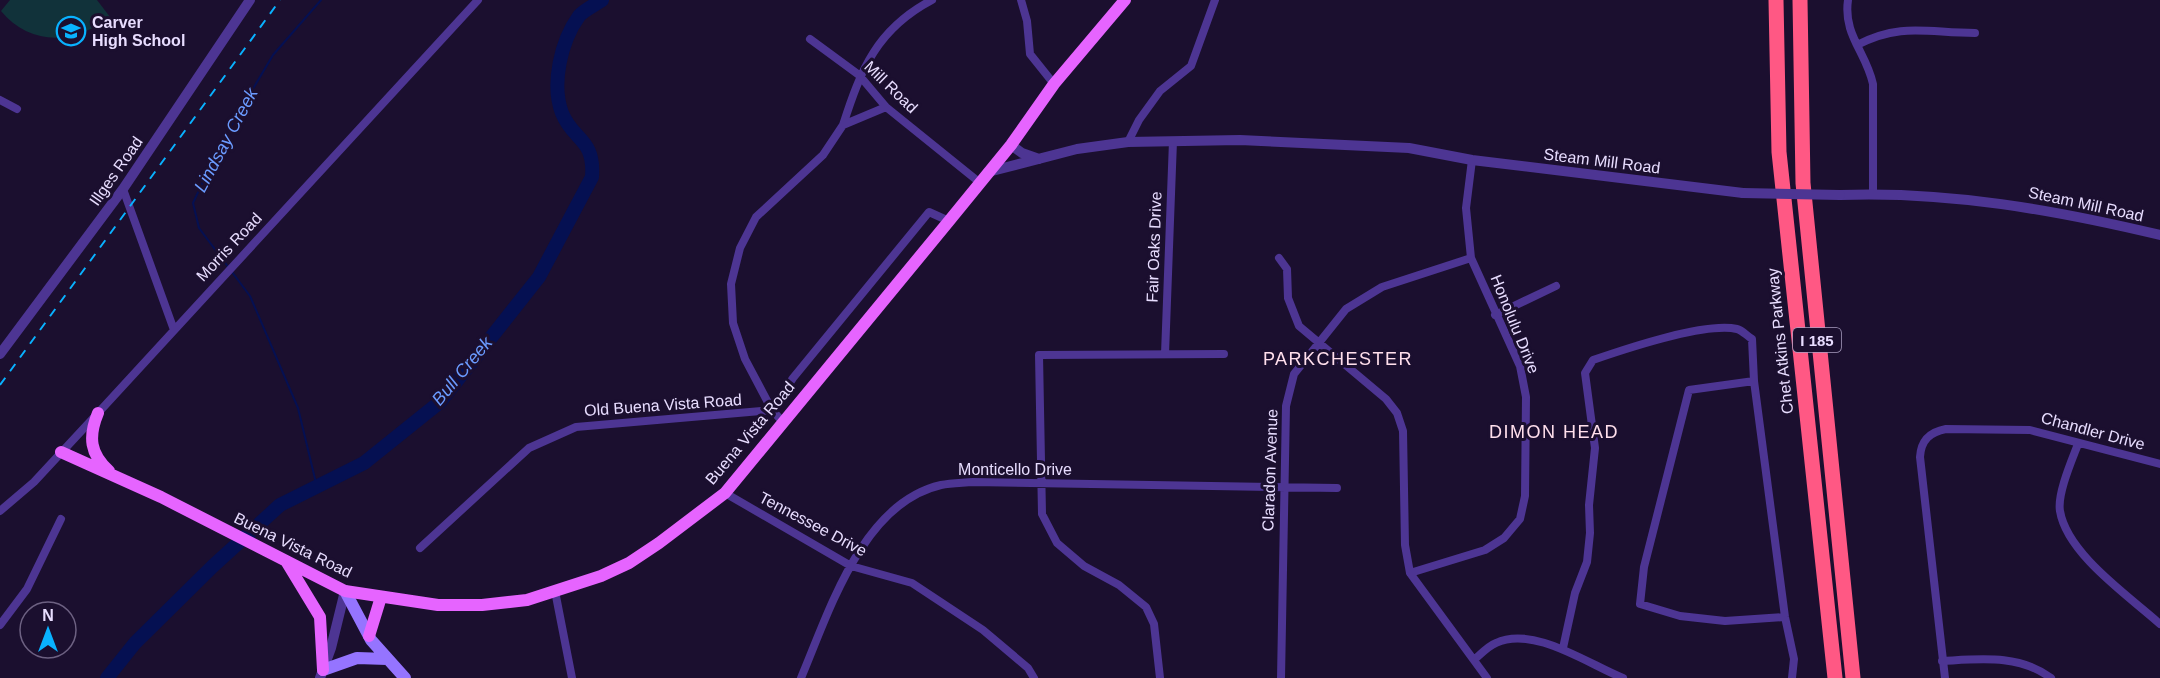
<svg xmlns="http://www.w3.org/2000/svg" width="2160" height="678" viewBox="0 0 2160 678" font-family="Arial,sans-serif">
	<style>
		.green { fill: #11323a }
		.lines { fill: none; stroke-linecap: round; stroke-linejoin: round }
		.stream { stroke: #051052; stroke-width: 2 }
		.river { stroke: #051052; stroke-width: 14 }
		.minor { stroke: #4d3593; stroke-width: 8 }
		.tertiary { stroke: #4d3593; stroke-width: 10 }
		.secondary { stroke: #9574ff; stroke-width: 12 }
		.primary { stroke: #e664ff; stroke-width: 12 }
		.motorway { stroke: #ff5884; stroke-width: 15 }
		.rail { stroke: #09b2ff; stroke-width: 2; stroke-dasharray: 9 8; stroke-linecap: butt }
		.tertiary-bridge { stroke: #4d3593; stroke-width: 10 }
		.labels { text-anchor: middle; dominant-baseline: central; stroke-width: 6; stroke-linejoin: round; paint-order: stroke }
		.shield { fill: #1b0f2f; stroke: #aa9fc1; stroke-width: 1.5 }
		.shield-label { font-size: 15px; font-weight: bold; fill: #e8ddff }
		.poi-label { font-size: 16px; font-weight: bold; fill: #e8ddff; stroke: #1b0f2f; text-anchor: start }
		.street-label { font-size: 16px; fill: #e8ddff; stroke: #1b0f2f }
		.water-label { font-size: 18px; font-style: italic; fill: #6b9bff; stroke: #1b0f2f }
		.neighbourhood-label { font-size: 18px; letter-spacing: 1.5px; fill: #ffdfec; stroke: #1b0f2f }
	</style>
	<rect width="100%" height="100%" fill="#1b0f2f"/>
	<path class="green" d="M 10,0 L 97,0 L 110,17 C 75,44 31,47 1,11 Z"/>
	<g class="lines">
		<path class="stream" d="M 317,487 L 298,408 L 250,296 L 199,228 L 193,203 L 222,141 L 273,55 L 321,0"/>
		<path class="river" d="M 107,678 L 135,643 L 213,566 L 280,505 L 364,463 L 440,402 L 539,277 L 592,177 C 595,138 573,141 562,113 C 551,84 561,41 579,16 C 584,10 595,5 602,0"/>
		<path class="minor" d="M 1021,0 L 1027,21 L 1030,54 L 1054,84
			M 1848,0 C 1843,35 1866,52 1873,84 L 1873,194
			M 810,39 L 859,75 L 886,107 L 979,182
			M 1857,45 C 1901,22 1928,33 1975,33
			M 0,100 L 17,109
			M 843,125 C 861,69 877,29 932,0
			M 1128,142 L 1139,120 L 1160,91 L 1191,66 L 1215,0
			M 123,189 L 174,330
			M 1279,258 L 1287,269 L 1288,298 L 1299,326 L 1386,399 L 1397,413 L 1403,431 L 1405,545 L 1410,573 L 1487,678
			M 1495,315 L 1556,286
			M 1165,354 L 1173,141
			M 1754,381 L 1689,390 L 1644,567 L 1640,604 L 1680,616 L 1725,621 L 1785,617
			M 772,410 L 793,378 L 929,212 L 949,221
			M 782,421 L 772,410 L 745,359 L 733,323 L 731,284 L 740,248 L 756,217 L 823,155 L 843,125 L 886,107
			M 2078,444 C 2072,460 2057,494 2060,511 C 2067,554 2129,596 2160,624
			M 725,493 L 851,566 L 912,583 L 983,630 L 1028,668 L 1034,678
			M 0,511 L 34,482 L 98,413 L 478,0
			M 420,548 L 529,448 L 576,427 L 772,410
			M 1410,573 L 1485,550 L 1504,538 L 1520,519 L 1525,496 L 1526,397 L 1520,366 L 1471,258 L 1466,208 L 1472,160
			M 555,591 L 572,678
			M 0,625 L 27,589 L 61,519
			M 1563,648 L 1575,593 L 1587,562 L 1590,533 L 1589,505 L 1595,448 L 1585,373 L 1593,360 C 1625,349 1704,322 1737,329 C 1742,330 1747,336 1752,339 L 1754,381 L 1785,617 L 1794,659 L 1792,678
			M 1474,660 C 1481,654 1488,646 1496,643 C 1533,625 1588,664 1623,678
			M 1942,661 C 1980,659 2019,654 2051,678
			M 801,678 C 829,612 862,503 941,485 C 951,483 962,483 973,482 L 1337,488
			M 1160,678 L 1154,624 L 1146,607 L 1119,585 L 1084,566 L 1057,543 L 1042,514 L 1039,355 L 1224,354
			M 1281,678 L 1286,406 L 1294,374 L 1346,309 L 1382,287 L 1471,258
			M 1945,678 L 1920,457 C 1921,440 1930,432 1946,429 L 2030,430 L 2160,464"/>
		<path class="tertiary" d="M 1011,145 L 1022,153 L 1039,159
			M 988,172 L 1077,149 L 1128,142 L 1240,140 L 1409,148 L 1472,160 L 1743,193
			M 1840,195 C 1949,191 2055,210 2160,235
			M 0,354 L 123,189 L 250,0
			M 320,678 L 331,648 L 345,591"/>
		<path class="secondary" d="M 345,591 L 371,640 L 405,678
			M 323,670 L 357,658 L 387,659"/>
		<path class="primary" d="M 98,413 C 88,437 90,454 109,471
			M 61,452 L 161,497 L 345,591 L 438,605 L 482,605 L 527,600 L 601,576 L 629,563 L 659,543 L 725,493 L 949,221 L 1011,145 L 1054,84 L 1125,0
			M 286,561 L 320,617 L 323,670
			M 369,636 L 381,597"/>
		<path class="motorway" d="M 1776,0 L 1779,152 L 1835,678
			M 1800,0 L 1803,183 L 1853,678"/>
		<path class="rail" d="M 0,385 L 280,0"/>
		<path class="tertiary-bridge" d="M 1743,193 L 1840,195"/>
	</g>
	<defs>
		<g id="school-ring" transform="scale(1.5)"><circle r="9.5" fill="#1b0f2f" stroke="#09b2ff" stroke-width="1.5"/><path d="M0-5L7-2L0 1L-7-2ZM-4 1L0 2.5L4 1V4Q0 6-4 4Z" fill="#09b2ff"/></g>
	</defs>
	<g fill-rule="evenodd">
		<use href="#school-ring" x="71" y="31"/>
	</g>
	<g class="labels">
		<rect class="shield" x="1793" y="328" width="48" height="24" rx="4.5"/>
		<g class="shield-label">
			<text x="1817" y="340">I 185</text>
		</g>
		<g class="poi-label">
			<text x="92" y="22">Carver<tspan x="92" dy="18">High School</tspan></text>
		</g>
		<g class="street-label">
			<text transform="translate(891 87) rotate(44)">Mill Road</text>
			<text transform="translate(1602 161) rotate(7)">Steam Mill Road</text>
			<text transform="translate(116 171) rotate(-55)">Illges Road</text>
			<text transform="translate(2086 204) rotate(12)">Steam Mill Road</text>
			<text transform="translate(229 247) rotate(-47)">Morris Road</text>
			<text transform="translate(1154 247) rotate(-88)">Fair Oaks Drive</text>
			<text transform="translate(1515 324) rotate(68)">Honolulu Drive</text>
			<text transform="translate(1780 341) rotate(-96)">Chet Atkins Parkway</text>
			<text transform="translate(663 405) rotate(-4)">Old Buena Vista Road</text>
			<text transform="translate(2093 431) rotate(15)">Chandler Drive</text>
			<text transform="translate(750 433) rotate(-50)">Buena Vista Road</text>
			<text x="1015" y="469">Monticello Drive</text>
			<text transform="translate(1270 470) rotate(-88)">Claradon Avenue</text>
			<text transform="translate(813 524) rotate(28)">Tennessee Drive</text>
			<text transform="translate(293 545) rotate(26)">Buena Vista Road</text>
		</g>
		<g class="water-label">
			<text transform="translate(226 140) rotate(-62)">Lindsay Creek</text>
			<text transform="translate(462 371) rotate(-50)">Bull Creek</text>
		</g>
		<g class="neighbourhood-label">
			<text x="1338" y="359">PARKCHESTER</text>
			<text x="1554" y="432">DIMON HEAD</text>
		</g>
	</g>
	<g transform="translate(48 630)"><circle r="28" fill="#1b0f2f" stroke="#6d6182" stroke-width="1.5"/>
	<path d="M0-4.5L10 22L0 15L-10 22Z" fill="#09b2ff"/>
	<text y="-9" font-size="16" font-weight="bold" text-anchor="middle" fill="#e8ddff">N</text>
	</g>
</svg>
